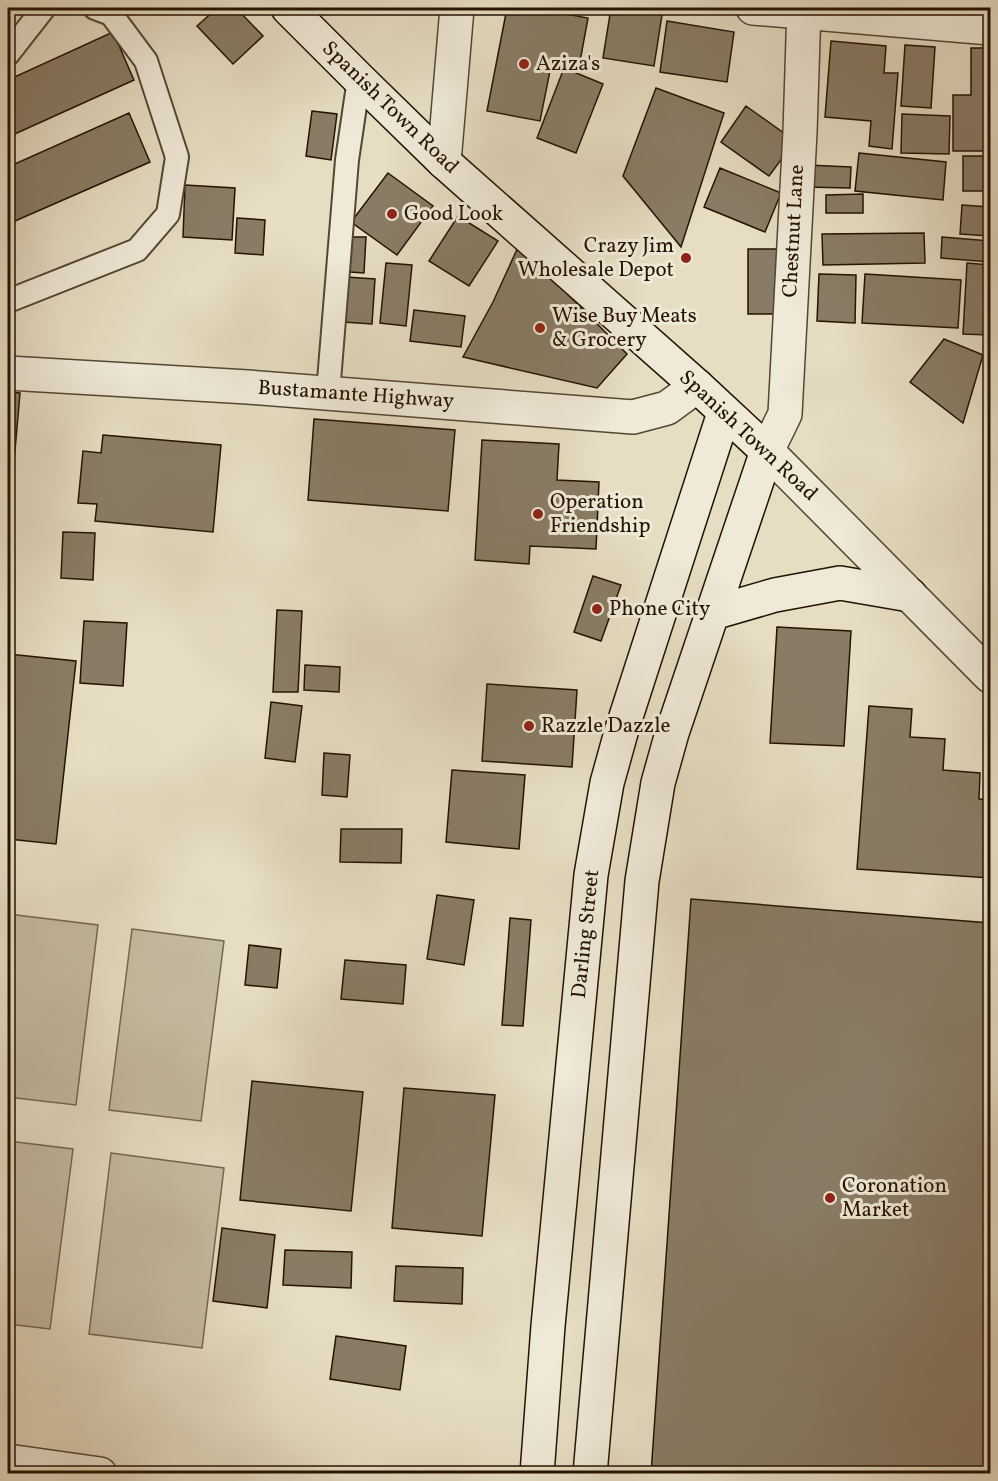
<svg xmlns="http://www.w3.org/2000/svg" width="998" height="1481" viewBox="0 0 998 1481" font-family="Vollkorn,serif">
	<style>
		.green { fill: #c5bba2; stroke: #746752; stroke-width: 1.5 }
		.building { fill: #897c66; stroke: #241302; stroke-width: 1.5 }
		.lines { fill: none; stroke-linecap: round; stroke-linejoin: round }
		.lane-casing { stroke: #544632; stroke-width: 26 }
		.street-casing { stroke: #544632; stroke-width: 36 }
		.secondary-casing { stroke: #241302; stroke-width: 36 }
		.lane { stroke: #efe9d8; stroke-width: 22 }
		.street { stroke: #efe9d8; stroke-width: 33 }
		.secondary { stroke: #efe9d8; stroke-width: 33 }
		.poi-dot { fill: #8f2418; stroke: #efe9d8; stroke-width: 2 }
		.labels { text-anchor: middle; dominant-baseline: central; stroke-width: 6; stroke-linejoin: round; paint-order: stroke }
		.poi-label { font-size: 21px; fill: #241302; stroke: #efe9d8; text-anchor: start }
		.street-label { font-size: 21px; fill: #241302; stroke: #efe9d8 }
	</style>
	<rect width="100%" height="100%" fill="#e6ddc3"/>
	<filter id="stains"><feTurbulence type="fractalNoise" baseFrequency=".00333" numOctaves="4"/><feColorMatrix values="0 0 0 0 .2 0 0 0 0 .09 0 0 0 0 .02 0 0 0 .5 -.17"/></filter>
	<radialGradient id="worn" r=".72"><stop offset=".6" stop-color="#630" stop-opacity="0"/><stop offset="1" stop-color="#630" stop-opacity=".3"/></radialGradient>
	<path class="green" d="M 8,914 L 98,925 L 76,1105 L 8,1097 Z
		M 132,929 L 224,941 L 201,1121 L 109,1110 Z
		M 8,1141 L 73,1149 L 50,1329 L 8,1324 Z
		M 111,1153 L 224,1168 L 202,1348 L 89,1334 Z"/>
	<path class="building" d="M 217,8 L 236,8 L 263,36 L 233,64 L 197,26 Z
		M 507,8 L 533,8 L 588,18 L 579,67 L 552,61 L 540,121 L 487,111 Z
		M 611,8 L 662,15 L 654,66 L 603,58 Z
		M 667,21 L 734,32 L 727,82 L 660,72 Z
		M 113,32 L 134,80 L 8,137 L 8,80 Z
		M 831,41 L 886,46 L 884,73 L 898,73 L 892,149 L 869,146 L 871,121 L 825,117 Z
		M 905,45 L 935,47 L 931,108 L 901,106 Z
		M 971,48 L 990,48 L 990,151 L 953,151 L 953,95 L 971,95 Z
		M 564,68 L 603,84 L 576,153 L 537,138 Z
		M 656,88 L 724,113 L 681,247 L 623,176 Z
		M 746,106 L 795,141 L 769,176 L 721,142 Z
		M 312,111 L 337,114 L 331,160 L 306,156 Z
		M 129,113 L 150,162 L 8,224 L 8,167 Z
		M 902,114 L 950,116 L 949,154 L 901,153 Z
		M 859,153 L 946,162 L 943,200 L 855,191 Z
		M 963,156 L 990,156 L 990,191 L 963,191 Z
		M 807,165 L 851,167 L 850,188 L 806,187 Z
		M 720,168 L 781,193 L 765,232 L 704,207 Z
		M 388,173 L 433,206 L 397,255 L 351,222 Z
		M 185,185 L 235,188 L 232,240 L 183,237 Z
		M 863,194 L 863,213 L 826,213 L 826,195 Z
		M 962,205 L 990,207 L 990,236 L 960,234 Z
		M 458,216 L 498,241 L 469,286 L 429,261 Z
		M 237,218 L 265,220 L 263,255 L 235,253 Z
		M 924,233 L 925,263 L 823,265 L 822,234 Z
		M 351,237 L 366,237 L 364,273 L 350,272 Z
		M 942,237 L 990,241 L 990,262 L 941,258 Z
		M 519,245 L 627,354 L 597,388 L 463,357 L 493,302 Z
		M 748,249 L 784,249 L 783,314 L 748,314 Z
		M 386,263 L 412,265 L 406,326 L 380,323 Z
		M 967,263 L 990,265 L 990,335 L 963,334 Z
		M 819,274 L 856,275 L 855,323 L 817,321 Z
		M 865,274 L 961,280 L 958,328 L 862,323 Z
		M 346,277 L 375,279 L 372,324 L 343,322 Z
		M 414,310 L 465,316 L 461,347 L 410,341 Z
		M 944,339 L 983,355 L 963,423 L 910,382 Z
		M 8,392 L 20,393 L 9,520 L 8,520 Z
		M 314,419 L 455,430 L 448,511 L 308,500 Z
		M 103,435 L 221,445 L 213,532 L 95,521 L 97,504 L 78,503 L 83,451 L 101,453 Z
		M 482,440 L 559,444 L 557,480 L 599,482 L 596,549 L 530,546 L 529,564 L 475,560 Z
		M 63,532 L 95,533 L 93,580 L 61,578 Z
		M 593,576 L 621,585 L 601,641 L 574,632 Z
		M 277,610 L 302,611 L 298,692 L 273,692 Z
		M 84,621 L 127,623 L 123,686 L 80,683 Z
		M 777,627 L 851,631 L 844,746 L 770,743 Z
		M 8,654 L 76,661 L 56,844 L 8,839 Z
		M 305,665 L 340,667 L 339,692 L 304,690 Z
		M 487,684 L 577,690 L 572,767 L 482,761 Z
		M 271,702 L 302,706 L 295,762 L 265,758 Z
		M 869,706 L 912,709 L 910,737 L 945,739 L 943,770 L 980,773 L 979,799 L 990,800 L 990,878 L 857,869 Z
		M 324,753 L 350,755 L 347,797 L 322,795 Z
		M 452,770 L 525,775 L 519,849 L 446,842 Z
		M 341,829 L 402,829 L 401,863 L 340,862 Z
		M 437,895 L 474,900 L 464,965 L 427,959 Z
		M 691,899 L 990,923 L 990,1474 L 651,1474 Z
		M 510,918 L 531,920 L 523,1026 L 502,1025 Z
		M 249,945 L 281,949 L 277,988 L 245,985 Z
		M 345,960 L 406,965 L 403,1004 L 341,999 Z
		M 252,1081 L 363,1092 L 351,1211 L 240,1200 Z
		M 404,1088 L 495,1095 L 482,1236 L 392,1228 Z
		M 222,1228 L 275,1235 L 267,1308 L 213,1301 Z
		M 285,1250 L 352,1252 L 351,1288 L 283,1285 Z
		M 396,1266 L 463,1268 L 462,1304 L 394,1301 Z
		M 336,1336 L 406,1346 L 400,1390 L 330,1379 Z"/>
	<g class="lines">
		<g class="lane-casing">
			<path id="lane" d="M 8,54 L 44,8
				M 8,301 L 137,250 L 168,214 L 177,157 L 146,61 L 111,14 L 95,8
				M 328,393 L 347,160 L 359,79"/>
		</g>
		<g class="street-casing">
			<path id="street" d="M 753,8 L 990,28
				M 804,8 L 800,132 L 785,414 L 767,451 L 990,676
				M 444,162 L 457,8
				M 8,373 L 248,387 L 633,417 L 667,408 L 697,386
				M 8,1461 L 100,1474"/>
		</g>
		<g class="secondary-casing">
			<path id="secondary" d="M 288,8 L 359,79 L 444,162 L 697,386 L 767,451 L 672,733 L 658,783 L 642,881 L 590,1474
				M 713,613 L 775,595 L 840,583 L 910,595
				M 537,1474 L 548,1326 L 591,875 L 607,783 L 622,729 L 724,413"/>
		</g>
		<use href="#lane" class="lane"/>
		<use href="#street" class="street"/>
		<use href="#secondary" class="secondary"/>
	</g>
	<g class="poi-dot">
		<circle cx="524" cy="64" r="6"/>
		<circle cx="392" cy="214" r="6"/>
		<circle cx="686" cy="258" r="6"/>
		<circle cx="540" cy="328" r="6"/>
		<circle cx="538" cy="514" r="6"/>
		<circle cx="597" cy="609" r="6"/>
		<circle cx="529" cy="726" r="6"/>
		<circle cx="830" cy="1198" r="6"/>
	</g>
	<g class="labels">
		<g class="poi-label">
			<text x="536" y="64">Aziza's</text>
			<text x="404" y="214">Good Look</text>
			<text x="674" y="246" text-anchor="end">Crazy Jim<tspan x="674" dy="24">Wholesale Depot</tspan></text>
			<text x="552" y="316">Wise Buy Meats<tspan x="552" dy="24">&amp; Grocery</tspan></text>
			<text x="550" y="502">Operation<tspan x="550" dy="24">Friendship</tspan></text>
			<text x="609" y="609">Phone City</text>
			<text x="541" y="726">Razzle Dazzle</text>
			<text x="842" y="1186">Coronation<tspan x="842" dy="24">Market</tspan></text>
		</g>
		<g class="street-label">
			<text transform="translate(390 108) rotate(44)">Spanish Town Road</text>
			<text transform="translate(794 231) rotate(-87)">Chestnut Lane</text>
			<text transform="translate(356 395) rotate(4)">Bustamante Highway</text>
			<text transform="translate(748 436) rotate(43)">Spanish Town Road</text>
			<text transform="translate(586 934) rotate(-84)">Darling Street</text>
		</g>
	</g>
	<rect width="998" height="1481" fill="none" stroke="#e6ddc3" stroke-width="30"/>
	<rect x="9" y="9" width="980" height="1463" fill="none" stroke="#241302" stroke-width="3"/>
	<rect x="15" y="15" width="968" height="1451" fill="none" stroke="#241302" stroke-width="1.5"/>
	<rect width="100%" height="100%" filter="url(#stains)"/>
	<rect width="100%" height="100%" fill="url(#worn)"/>
</svg>
